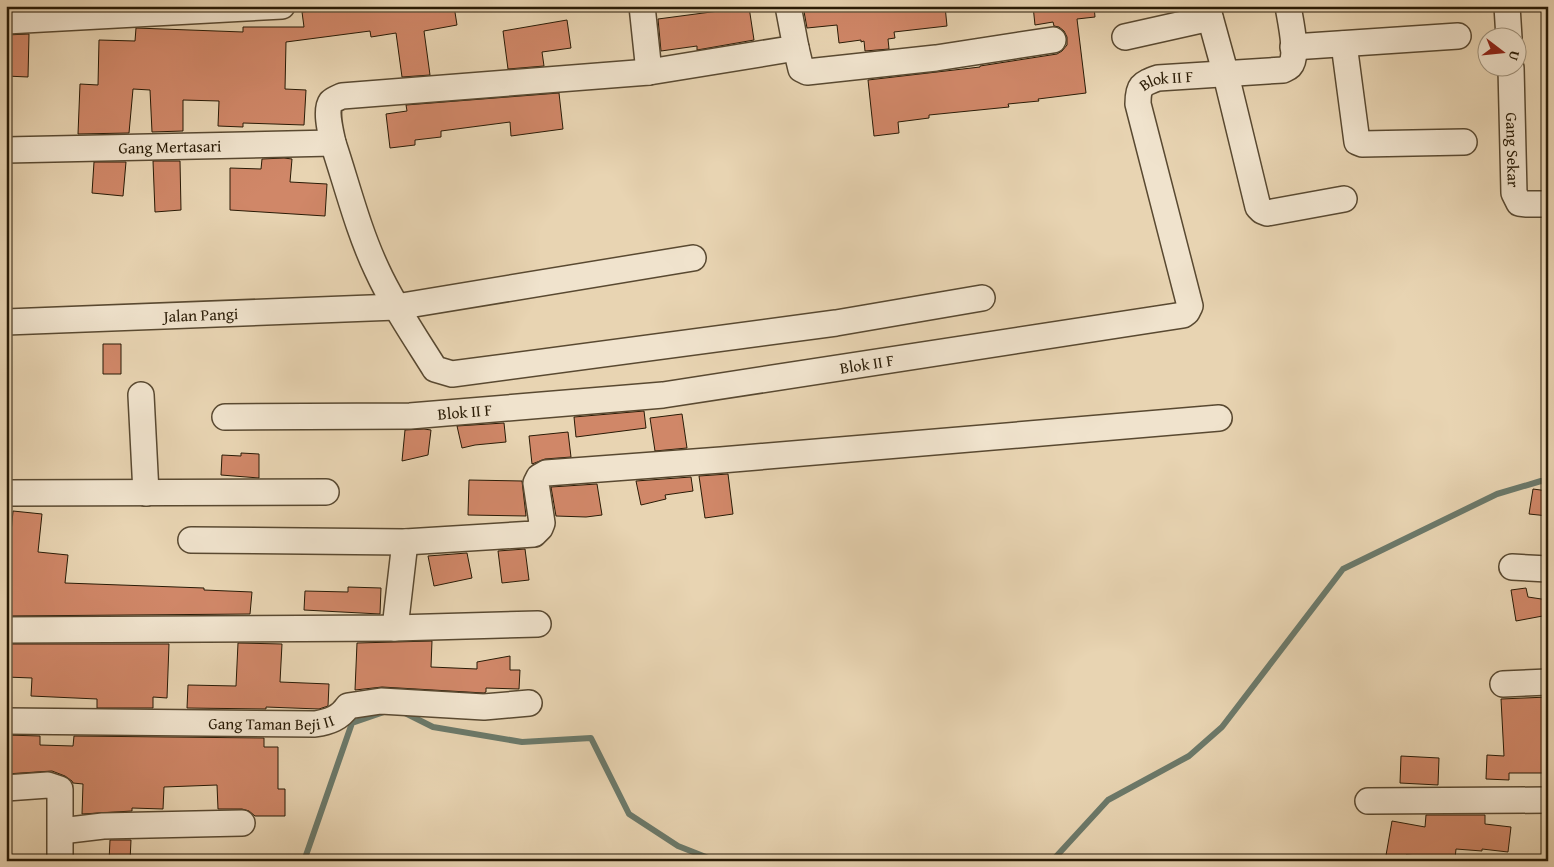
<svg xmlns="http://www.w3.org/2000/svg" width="1554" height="867" viewBox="0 0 1554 867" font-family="'Gentium Book Plus',serif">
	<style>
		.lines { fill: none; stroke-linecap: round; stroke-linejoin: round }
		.stream { stroke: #6b796a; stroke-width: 6 }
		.building { fill: #d08768; stroke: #291b06 }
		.minor-casing { stroke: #594931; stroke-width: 28 }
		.minor { stroke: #f0e3cd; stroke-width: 25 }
		.labels { text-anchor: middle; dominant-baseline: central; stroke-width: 4; stroke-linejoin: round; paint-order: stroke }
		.street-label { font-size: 16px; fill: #291b06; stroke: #f0e3cd }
	</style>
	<rect width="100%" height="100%" fill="#e8d4b2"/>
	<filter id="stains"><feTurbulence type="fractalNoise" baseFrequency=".004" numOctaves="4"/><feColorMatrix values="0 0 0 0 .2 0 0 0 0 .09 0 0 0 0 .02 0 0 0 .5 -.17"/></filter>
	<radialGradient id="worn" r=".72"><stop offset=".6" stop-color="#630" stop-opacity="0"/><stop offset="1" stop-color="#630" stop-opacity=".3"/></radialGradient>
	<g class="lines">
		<path class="stream" d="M 403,712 L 433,727 L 522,742 L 591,738 L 629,814 L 678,846 L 716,861
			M 304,861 L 352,723 L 387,711
			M 1052,861 L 1108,800 L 1189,756 L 1222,727 L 1343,569 L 1497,494 L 1541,481 L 1548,482"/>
	</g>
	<path class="building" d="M 364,6 L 454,6 L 457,25 L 424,31 L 430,75 L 402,77 L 396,33 L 371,37 L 370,31 L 286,42 L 285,89 L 306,90 L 304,125 L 243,123 L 243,127 L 218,126 L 219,101 L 183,100 L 183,131 L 152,132 L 150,90 L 133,89 L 129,133 L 78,134 L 80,84 L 98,85 L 99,40 L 135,41 L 136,28 L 243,32 L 243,27 L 304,27 L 302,12 L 330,9 L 331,11 Z
		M 803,6 L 945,6 L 947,26 L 894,32 L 895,38 L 888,39 L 889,49 L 865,51 L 864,41 L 861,42 L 861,40 L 839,43 L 837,25 L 807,28 Z
		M 1033,6 L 1094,6 L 1095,17 L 1077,19 L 1086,93 L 1038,99 L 1039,101 L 1008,104 L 1009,107 L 929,115 L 929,118 L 898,122 L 899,133 L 874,136 L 868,80 L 980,67 L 980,66 L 1057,54 L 1062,51 L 1067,45 L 1067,37 L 1064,31 L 1059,27 L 1054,26 L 1053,22 L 1035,25 Z
		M 749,7 L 754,40 L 697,50 L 697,46 L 661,51 L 658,19 Z
		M 567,20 L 571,48 L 542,52 L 544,66 L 508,69 L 503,31 Z
		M 29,34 L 28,77 L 6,76 L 6,35 Z
		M 559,93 L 563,129 L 511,136 L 510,122 L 441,131 L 441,137 L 415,140 L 415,145 L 390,148 L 386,114 L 407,111 L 406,105 Z
		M 284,158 L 292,159 L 290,182 L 327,184 L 325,216 L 230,210 L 230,168 L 261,169 L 262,159 Z
		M 153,161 L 180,161 L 181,210 L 155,212 Z
		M 94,162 L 126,162 L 123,196 L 92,193 Z
		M 103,344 L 121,344 L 121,374 L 103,374 Z
		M 644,411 L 646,428 L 576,437 L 574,417 Z
		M 682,414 L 687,448 L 655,451 L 650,418 Z
		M 504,423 L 506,442 L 475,445 L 462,448 L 457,426 Z
		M 424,429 L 431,430 L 428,455 L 402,461 L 405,430 Z
		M 568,432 L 571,457 L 545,459 L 532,464 L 529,436 Z
		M 241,453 L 259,454 L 259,478 L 221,475 L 222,455 L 241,456 Z
		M 728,474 L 733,514 L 705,518 L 699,476 Z
		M 691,477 L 693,491 L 665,495 L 666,499 L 641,505 L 636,481 Z
		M 469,480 L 522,481 L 526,516 L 468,515 Z
		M 597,484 L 602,515 L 586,517 L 556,516 L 551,487 Z
		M 1533,489 L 1548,491 L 1548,516 L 1529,514 Z
		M 13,511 L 42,514 L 38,552 L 68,555 L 65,583 L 204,588 L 204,590 L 252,592 L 250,614 L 8,616 L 6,555 L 9,555 Z
		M 525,549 L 529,580 L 502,583 L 498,551 Z
		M 467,553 L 472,578 L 434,586 L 428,556 Z
		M 348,587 L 381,588 L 380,614 L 304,610 L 305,591 L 348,592 Z
		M 1526,588 L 1528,597 L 1548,600 L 1548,615 L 1516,621 L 1511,590 Z
		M 432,641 L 431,667 L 477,669 L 477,662 L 510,656 L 510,670 L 520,670 L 519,689 L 486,688 L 486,692 L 484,693 L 382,687 L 355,690 L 357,643 Z
		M 238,643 L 282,644 L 280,682 L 329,684 L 328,706 L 319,709 L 266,707 L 266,709 L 187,708 L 188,685 L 236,686 Z
		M 6,644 L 169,644 L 167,698 L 153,697 L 153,708 L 97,708 L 97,699 L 31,696 L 32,678 L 6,677 Z
		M 1548,697 L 1548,773 L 1509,773 L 1509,780 L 1486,779 L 1487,755 L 1504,756 L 1501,699 Z
		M 6,735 L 40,736 L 40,745 L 73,746 L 74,736 L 264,738 L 264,747 L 278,747 L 278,789 L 285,789 L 285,816 L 255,816 L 249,811 L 242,809 L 218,809 L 217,785 L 164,787 L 163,809 L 132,808 L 132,811 L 82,814 L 83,784 L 73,783 L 72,781 L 65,776 L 52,771 L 6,774 Z
		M 1401,756 L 1439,758 L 1438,785 L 1400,783 Z
		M 1426,815 L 1485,815 L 1485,824 L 1511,827 L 1508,852 L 1482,849 L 1482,851 L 1456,849 L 1455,859 L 1406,855 L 1405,861 L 1385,861 L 1392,821 L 1425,827 Z
		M 110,840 L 131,840 L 130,861 L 109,861 Z"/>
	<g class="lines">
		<g class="minor-casing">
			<g id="minor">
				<path d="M 642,6 L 649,72"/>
				<path d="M 788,6 L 796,48 L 649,72 L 342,96 C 338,98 334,99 331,102 C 325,110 331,134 333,143 C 347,185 358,230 377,270 C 393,305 415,337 435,369 L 452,374 L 836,323 L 982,298"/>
				<path d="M 1207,6 L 1226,75 L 1258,207 L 1262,211 L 1267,213 L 1344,199"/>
				<path d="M 1507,6 L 1509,38"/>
				<path d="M 6,21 L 282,6"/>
				<path d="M 1125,37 L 1210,18"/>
				<path d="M 1344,44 L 1357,142 L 1362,144 L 1464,142"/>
				<path d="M 1293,47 L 1458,36"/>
				<path d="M 796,48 L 801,69 L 807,72 L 936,58 L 1053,40"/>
				<path id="s1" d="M 1511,68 L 1514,193 L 1519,203 L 1527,204 L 1548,204"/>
				<path id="s2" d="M 6,150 L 333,143"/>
				<path id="s3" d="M 6,322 L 396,307 L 693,258"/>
				<path d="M 141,395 L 146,493"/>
				<path id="s4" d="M 225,417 L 410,416 L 663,395 L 1183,315 L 1187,312 L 1190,306 L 1138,104 C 1138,86 1141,84 1158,78 L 1283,70 C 1285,69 1288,68 1290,66 C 1299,57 1290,19 1288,6"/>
				<path d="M 6,493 L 326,492"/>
				<path d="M 191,540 L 405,542 L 534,534 L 540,528 L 542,523 L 536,483 L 539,477 L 546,473 L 721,460 L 1219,418"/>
				<path d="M 1512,567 L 1548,569"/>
				<path d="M 395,628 L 405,542"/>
				<path d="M 6,630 L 395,628 L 538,624"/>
				<path d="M 1503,684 L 1548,682"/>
				<path id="s5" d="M 6,721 L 315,724 C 329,722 340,718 348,706 L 381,701 L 484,707 L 529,703"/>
				<path d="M 6,788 L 48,785 L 60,789 L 60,861"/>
				<path d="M 1368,801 L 1548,800"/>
				<path d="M 61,831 L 103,826 L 242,823"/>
			</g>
		</g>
		<use href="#minor" class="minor"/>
	</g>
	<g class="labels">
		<g class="street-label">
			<text stroke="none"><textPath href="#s4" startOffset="1230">Blok II F</textPath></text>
			<text stroke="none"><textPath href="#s2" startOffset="164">Gang Mertasari</textPath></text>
			<text stroke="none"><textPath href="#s1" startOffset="82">Gang Sekar</textPath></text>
			<text stroke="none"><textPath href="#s3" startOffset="195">Jalan Pangi</textPath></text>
			<text stroke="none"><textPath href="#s4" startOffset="645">Blok II F</textPath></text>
			<text stroke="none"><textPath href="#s4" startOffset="240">Blok II F</textPath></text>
			<text stroke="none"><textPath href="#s5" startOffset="265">Gang Taman Beji II</textPath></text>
		</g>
	</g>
	<rect width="1554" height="867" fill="none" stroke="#e8d4b2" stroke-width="25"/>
	<rect x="8" y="8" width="1539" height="852" fill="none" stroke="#291b06" stroke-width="2.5"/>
	<rect x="12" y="12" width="1529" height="842" fill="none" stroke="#291b06"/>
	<g transform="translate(1502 52) rotate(106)"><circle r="24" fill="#f0e3cd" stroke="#a0937d"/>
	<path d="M0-4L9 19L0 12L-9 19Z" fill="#8f2418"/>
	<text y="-8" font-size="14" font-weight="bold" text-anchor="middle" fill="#291b06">U</text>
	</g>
	<rect width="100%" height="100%" filter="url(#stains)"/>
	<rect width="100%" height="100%" fill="url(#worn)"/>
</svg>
